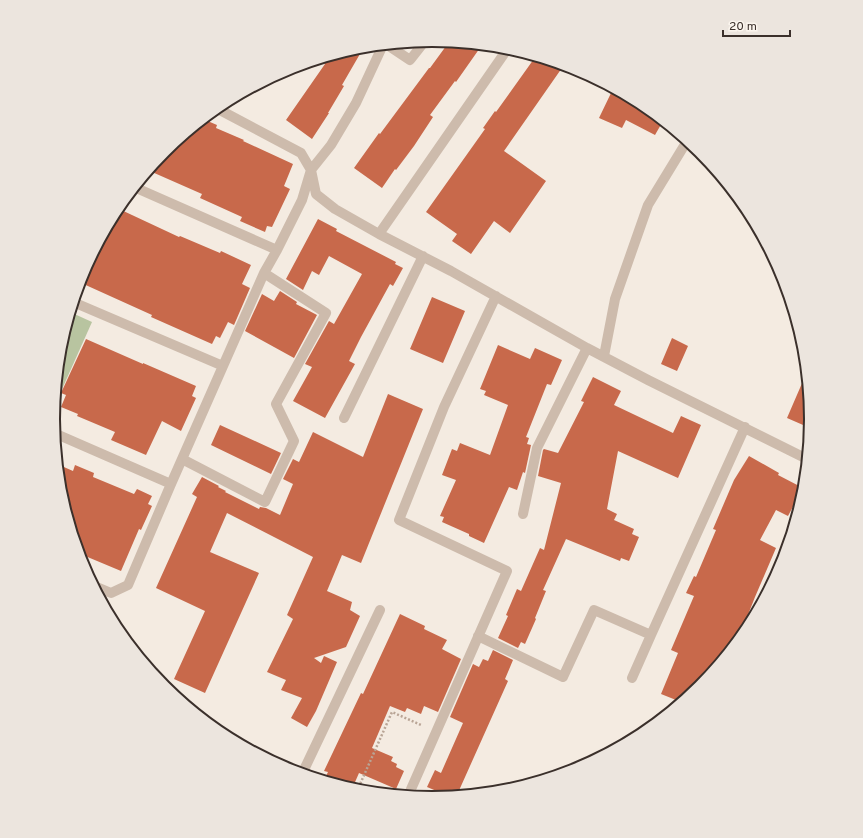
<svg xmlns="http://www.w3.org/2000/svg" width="863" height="838" viewBox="0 0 863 838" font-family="Overpass,sans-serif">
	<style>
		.green { fill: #b8c4a0 }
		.building { fill: #c8694b }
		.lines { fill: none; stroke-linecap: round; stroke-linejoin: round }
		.path { stroke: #b9a596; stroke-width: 2.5; stroke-dasharray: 2 2; stroke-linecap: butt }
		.street { stroke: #cdbbac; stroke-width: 10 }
		.rim { fill: none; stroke: #3b302b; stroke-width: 2 }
	</style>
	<rect width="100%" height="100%" fill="#f4ebe1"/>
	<path class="green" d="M 70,312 L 92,322 L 54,407 L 60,345 Z"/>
	<path class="building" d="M 449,42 L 482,45 L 456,82 L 455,81 L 430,115 L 433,117 L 414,146 L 396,170 L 395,169 L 382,188 L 354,168 L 379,133 L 380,134 L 429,68 L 430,68 Z
		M 358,47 L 364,47 L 342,85 L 344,86 L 328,113 L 329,113 L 312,139 L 286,120 L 325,64 L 325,57 Z
		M 536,56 L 564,65 L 504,151 L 546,181 L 510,233 L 494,221 L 471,254 L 452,241 L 457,234 L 426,212 L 485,129 L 483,128 L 495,111 L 496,112 Z
		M 612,91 L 639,104 L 640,103 L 642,104 L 663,121 L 655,135 L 626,120 L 622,128 L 599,118 Z
		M 203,119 L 217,125 L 216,128 L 244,140 L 243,141 L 293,164 L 284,186 L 290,189 L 272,227 L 267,226 L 265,232 L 240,221 L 242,217 L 200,198 L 202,194 L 152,172 L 154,168 L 151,166 L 164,151 Z
		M 117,208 L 179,237 L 180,236 L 220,253 L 221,251 L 251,265 L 242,284 L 250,288 L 234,325 L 228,322 L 220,338 L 216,336 L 212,344 L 151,317 L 152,315 L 79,282 L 81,274 Z
		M 318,219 L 337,229 L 336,231 L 396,262 L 395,264 L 403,268 L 393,286 L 390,284 L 361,337 L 349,361 L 355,364 L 325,418 L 293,401 L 312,367 L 305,364 L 329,321 L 334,324 L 362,274 L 329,256 L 319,275 L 312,271 L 303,290 L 286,279 Z
		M 280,291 L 297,302 L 296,304 L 317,315 L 294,358 L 245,331 L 262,294 L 274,301 Z
		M 432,297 L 465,311 L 443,363 L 410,349 Z
		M 672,338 L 688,346 L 677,371 L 661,364 Z
		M 86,339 L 143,364 L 143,363 L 196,386 L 192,396 L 196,398 L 181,431 L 162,421 L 146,455 L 111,440 L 115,432 L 77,416 L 78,414 L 61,407 L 66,395 L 61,393 Z
		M 498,345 L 530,359 L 535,348 L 562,360 L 551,385 L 547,384 L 526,437 L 529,438 L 527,444 L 531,445 L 525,473 L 523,472 L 517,490 L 509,487 L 484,543 L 469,536 L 469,534 L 442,522 L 444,517 L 440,516 L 456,480 L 442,475 L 452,449 L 457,451 L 460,443 L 490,455 L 508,405 L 484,395 L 486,391 L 480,389 Z
		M 806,374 L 810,419 L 810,428 L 787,418 Z
		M 593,377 L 621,391 L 614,405 L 673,433 L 681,416 L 701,425 L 678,478 L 618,451 L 607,509 L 617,514 L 614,520 L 634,529 L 632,534 L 639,537 L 629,561 L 621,558 L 620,561 L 566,539 L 543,590 L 546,591 L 535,618 L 536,619 L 525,644 L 521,642 L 518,648 L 498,638 L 508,616 L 506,615 L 517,589 L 521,591 L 540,548 L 544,550 L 561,483 L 538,476 L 543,450 L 544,449 L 558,453 L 584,402 L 581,401 Z
		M 388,394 L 423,409 L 361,563 L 342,555 L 327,591 L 352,602 L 350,610 L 360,616 L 346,647 L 314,658 L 321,663 L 324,656 L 337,662 L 316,711 L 307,727 L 291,718 L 302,698 L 281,690 L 286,680 L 267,672 L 293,619 L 287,615 L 313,557 L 227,513 L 210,552 L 259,573 L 205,693 L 174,679 L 205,611 L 156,588 L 197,497 L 192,494 L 202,477 L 219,486 L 218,487 L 226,491 L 225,492 L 259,509 L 260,507 L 266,508 L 280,515 L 293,484 L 283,479 L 293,459 L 299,462 L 313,432 L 363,457 Z
		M 220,425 L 281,453 L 271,474 L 211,445 Z
		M 749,456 L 779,473 L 778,475 L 803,488 L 788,516 L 776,510 L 760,540 L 776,548 L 755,597 L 738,640 L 699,687 L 681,702 L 661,694 L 678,653 L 671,650 L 694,596 L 686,593 L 694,576 L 696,577 L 716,530 L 713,529 L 734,480 Z
		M 57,464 L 73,471 L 75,465 L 94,473 L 93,477 L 134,494 L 137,489 L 152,496 L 148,504 L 152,506 L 141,530 L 139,529 L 121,571 L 78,553 L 60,493 Z
		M 400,614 L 425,626 L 424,629 L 447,640 L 442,649 L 461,659 L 438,712 L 424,706 L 421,714 L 407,708 L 405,712 L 390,706 L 372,748 L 393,757 L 391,761 L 397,764 L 396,767 L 404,771 L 396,789 L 359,773 L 352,789 L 338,785 L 325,778 L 328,772 L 324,771 L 361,693 L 363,694 Z
		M 493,650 L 513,660 L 505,679 L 508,681 L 457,795 L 436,798 L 439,792 L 427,787 L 435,770 L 441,773 L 463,723 L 450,717 L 473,664 L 479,667 L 483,659 L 488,661 Z"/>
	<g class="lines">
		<path class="path" d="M 357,791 L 392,712 L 421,725"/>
		<path class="street" d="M 386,44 L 410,60 L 425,41
			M 216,108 L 301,153 L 311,170 L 316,194 L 335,209 L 379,234 L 451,271 L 587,348 L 648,380 L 807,459
			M 134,187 L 277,250
			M 379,234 L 508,48
			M 73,302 L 223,366
			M 604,356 L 615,299 L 648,205 L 687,141
			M 344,418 L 423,256
			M 54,433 L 171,484
			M 182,459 L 265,502 L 294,441 L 276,404 L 326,313 L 264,273
			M 523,514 L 537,448 L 587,348
			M 92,585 L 111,593 L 128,585 L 171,484 L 264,273 L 277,250 L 302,200 L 311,170 L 331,145 L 356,103 L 383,45
			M 478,636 L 563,677 L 594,610 L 651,635 L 745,427
			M 632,678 L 651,635
			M 302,774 L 380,610
			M 408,796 L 507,571 L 399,520 L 444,407 L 496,296"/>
	</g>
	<path d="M0 0H863V838H0ZM60 419a372 372 0 1 1 744 0a372 372 0 1 1-744 0Z" fill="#ece5de" fill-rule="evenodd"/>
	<path class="rim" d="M60 419a372 372 0 1 1 744 0a372 372 0 1 1-744 0Z"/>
	<path d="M723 30v6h67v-6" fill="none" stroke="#3b302b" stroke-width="2"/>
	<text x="729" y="30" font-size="12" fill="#3b302b" stroke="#fbf5ee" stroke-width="3" paint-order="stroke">20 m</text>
</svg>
